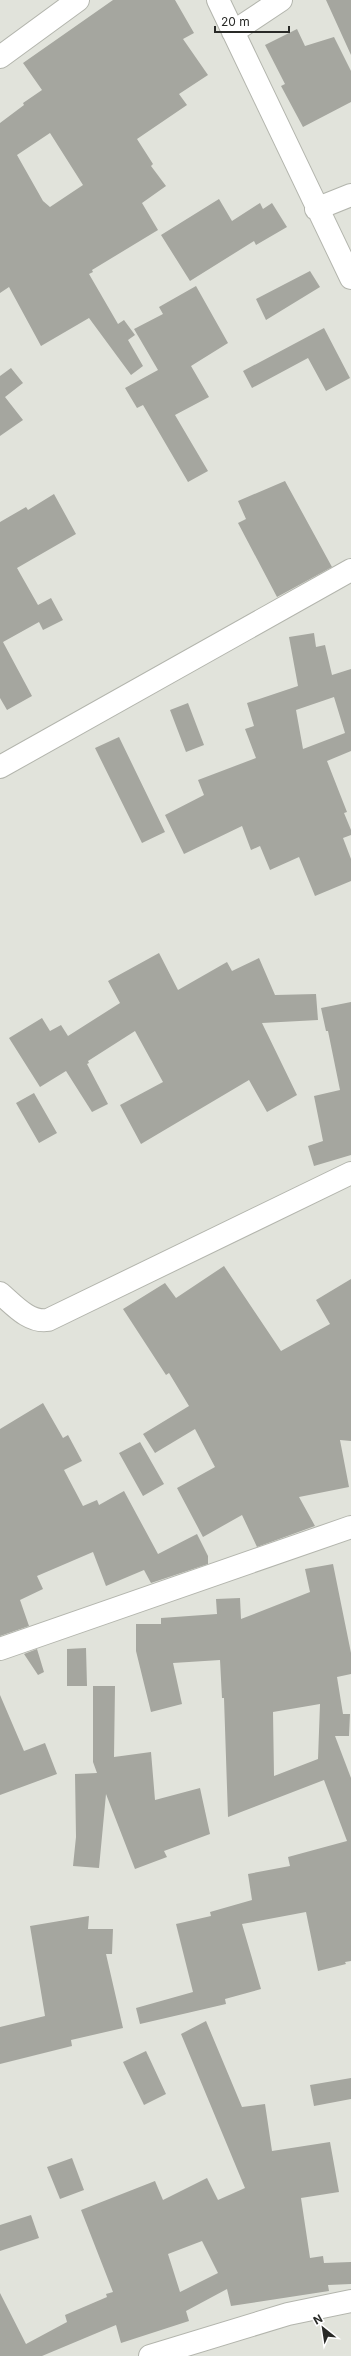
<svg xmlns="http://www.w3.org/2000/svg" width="351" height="2356" viewBox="0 0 351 2356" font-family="Inter,sans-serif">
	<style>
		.building { fill: #a5a69f; fill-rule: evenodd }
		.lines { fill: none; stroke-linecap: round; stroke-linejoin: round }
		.minor-casing { stroke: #b3b5ad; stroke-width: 24 }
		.minor { stroke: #fff; stroke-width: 22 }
	</style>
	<rect width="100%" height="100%" fill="#e1e3db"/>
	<path class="building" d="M 113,0 L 175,0 L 194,33 L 183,39 L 208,75 L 179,94 L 187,105 L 137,139 L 153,164 L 151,166 L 166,186 L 142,203 L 158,230 L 92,270 L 93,272 L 89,274 L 118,324 L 124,320 L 135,335 L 128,340 L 143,366 L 131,375 L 89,318 L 41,346 L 9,287 L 0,293 L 0,123 L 24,105 L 23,103 L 42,90 L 23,63 ZM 50,133 L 83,185 L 50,207 L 43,201 L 17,155 Z
		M 326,0 L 351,0 L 351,55 Z
		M 297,29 L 305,46 L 334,37 L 351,71 L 351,102 L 303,127 L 281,86 L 285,84 L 265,45 Z
		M 219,199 L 232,221 L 260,203 L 263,209 L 272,203 L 287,227 L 256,245 L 254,241 L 190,281 L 161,235 Z
		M 310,271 L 320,287 L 266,320 L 256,299 Z
		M 196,286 L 228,343 L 191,366 L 209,397 L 175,415 L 208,471 L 188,482 L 143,405 L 137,408 L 125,388 L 158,370 L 134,329 L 163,314 L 159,307 Z
		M 324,328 L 350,378 L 326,391 L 308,358 L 252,388 L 243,371 Z
		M 11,368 L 23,383 L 5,397 L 23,420 L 0,436 L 0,376 Z
		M 285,481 L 332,567 L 277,597 L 238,523 L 246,519 L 238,501 Z
		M 54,494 L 76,534 L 17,568 L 38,605 L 51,598 L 63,620 L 43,630 L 39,622 L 3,642 L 32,696 L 7,710 L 0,698 L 0,522 L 26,507 L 28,510 Z
		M 314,633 L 316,647 L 325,645 L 332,675 L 351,669 L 351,751 L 327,761 L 347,812 L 344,813 L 351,830 L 351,835 L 343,838 L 351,859 L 351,881 L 315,896 L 299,857 L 270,870 L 260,846 L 251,850 L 242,826 L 184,854 L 165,815 L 204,795 L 198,780 L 256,758 L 245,729 L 254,726 L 247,703 L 298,686 L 289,637 ZM 334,697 L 345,733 L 303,749 L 296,710 Z
		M 188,703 L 204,745 L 186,752 L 170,710 Z
		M 119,737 L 165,832 L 142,843 L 95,748 Z
		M 159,953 L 178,990 L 227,962 L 232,971 L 259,958 L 275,995 L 316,994 L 318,1020 L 262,1023 L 297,1095 L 267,1112 L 249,1080 L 141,1144 L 120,1105 L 163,1082 L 135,1031 L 88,1061 L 89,1063 L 87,1064 L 108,1104 L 92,1112 L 66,1071 L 40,1087 L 9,1038 L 42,1018 L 50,1031 L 61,1025 L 68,1036 L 120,1003 L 108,981 Z
		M 351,1002 L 351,1155 L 314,1166 L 308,1146 L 323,1141 L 314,1096 L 340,1090 L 328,1031 L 326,1031 L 321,1008 Z
		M 34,1093 L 57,1133 L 39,1143 L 16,1103 Z
		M 224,1266 L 281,1351 L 330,1324 L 316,1300 L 351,1279 L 351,1441 L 340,1440 L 349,1487 L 299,1497 L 315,1526 L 257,1547 L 242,1515 L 203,1537 L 177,1488 L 215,1467 L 195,1429 L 155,1453 L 143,1434 L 189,1406 L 169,1373 L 166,1375 L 123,1309 L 165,1283 L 176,1298 Z
		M 43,1403 L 63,1438 L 68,1435 L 82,1461 L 64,1470 L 83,1506 L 97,1500 L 99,1505 L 124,1491 L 158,1554 L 197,1534 L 208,1556 L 208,1564 L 151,1583 L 144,1570 L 106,1586 L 93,1552 L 37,1576 L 43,1589 L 20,1600 L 29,1626 L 0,1636 L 0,1429 Z
		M 140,1442 L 164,1484 L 143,1496 L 119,1453 Z
		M 333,1564 L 351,1653 L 351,1674 L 337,1677 L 343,1714 L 350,1714 L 349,1736 L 335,1736 L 351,1778 L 351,1961 L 345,1962 L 346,1964 L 318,1971 L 306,1912 L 242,1924 L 261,1989 L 225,1999 L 226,2004 L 140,2024 L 136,2008 L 193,1992 L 176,1924 L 211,1916 L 210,1912 L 252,1900 L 248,1874 L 290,1866 L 288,1857 L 347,1841 L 324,1780 L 228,1817 L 224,1698 L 222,1698 L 220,1660 L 173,1663 L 182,1704 L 151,1712 L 136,1651 L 136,1624 L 161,1624 L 161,1618 L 217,1614 L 216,1599 L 240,1598 L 241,1619 L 310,1592 L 305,1569 ZM 320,1704 L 318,1759 L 274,1776 L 273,1712 Z
		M 86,1648 L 87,1686 L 67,1686 L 67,1649 Z
		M 37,1649 L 44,1672 L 38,1675 L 24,1654 Z
		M 93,1686 L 115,1686 L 114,1757 L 151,1752 L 155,1800 L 200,1788 L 210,1834 L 164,1851 L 167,1857 L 135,1869 L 106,1794 L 99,1868 L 73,1866 L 76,1837 L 75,1774 L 97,1773 L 93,1762 Z
		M 0,1695 L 24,1751 L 45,1743 L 57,1774 L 0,1795 Z
		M 89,1916 L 88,1929 L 113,1929 L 112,1954 L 106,1954 L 123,2028 L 71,2040 L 72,2046 L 0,2064 L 0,2027 L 45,2016 L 30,1926 Z
		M 206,2021 L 242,2107 L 265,2104 L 272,2151 L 330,2142 L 339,2192 L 301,2198 L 310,2258 L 323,2256 L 324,2263 L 351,2262 L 351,2284 L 328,2285 L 329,2291 L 231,2306 L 227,2289 L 186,2311 L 189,2321 L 121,2343 L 116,2325 L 42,2356 L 0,2356 L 0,2293 L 26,2344 L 67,2322 L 65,2315 L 107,2297 L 106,2294 L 113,2292 L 81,2210 L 155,2181 L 163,2200 L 207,2178 L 218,2200 L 245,2188 L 181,2034 ZM 202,2241 L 218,2273 L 180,2292 L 168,2254 Z
		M 146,2051 L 166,2094 L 144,2105 L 123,2062 Z
		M 351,2078 L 351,2099 L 314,2106 L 310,2085 Z
		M 72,2158 L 84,2190 L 60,2199 L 47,2167 Z
		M 31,2215 L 39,2238 L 0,2251 L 0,2225 Z"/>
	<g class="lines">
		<g class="minor-casing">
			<path id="minor" d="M 218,0 L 351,278
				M 233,32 L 281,0
				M 0,57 L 78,0
				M 316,209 L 351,195
				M 0,767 L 351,570
				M 0,1293 C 14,1305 29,1323 48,1320 L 351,1173
				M 0,1649 L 351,1527
				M 150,2356 L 288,2314 L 351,2301"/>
		</g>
		<use href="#minor" class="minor"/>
	</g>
	<g transform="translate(323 2328) rotate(330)" stroke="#ffffff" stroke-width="3" paint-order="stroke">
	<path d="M0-3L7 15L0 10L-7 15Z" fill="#292a27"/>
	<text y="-6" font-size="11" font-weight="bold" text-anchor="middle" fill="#292a27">N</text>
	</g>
	<path d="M215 26v6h74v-6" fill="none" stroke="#292a27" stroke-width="2"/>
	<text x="221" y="26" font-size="12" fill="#292a27" stroke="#ffffff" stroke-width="3" paint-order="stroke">20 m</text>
</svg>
